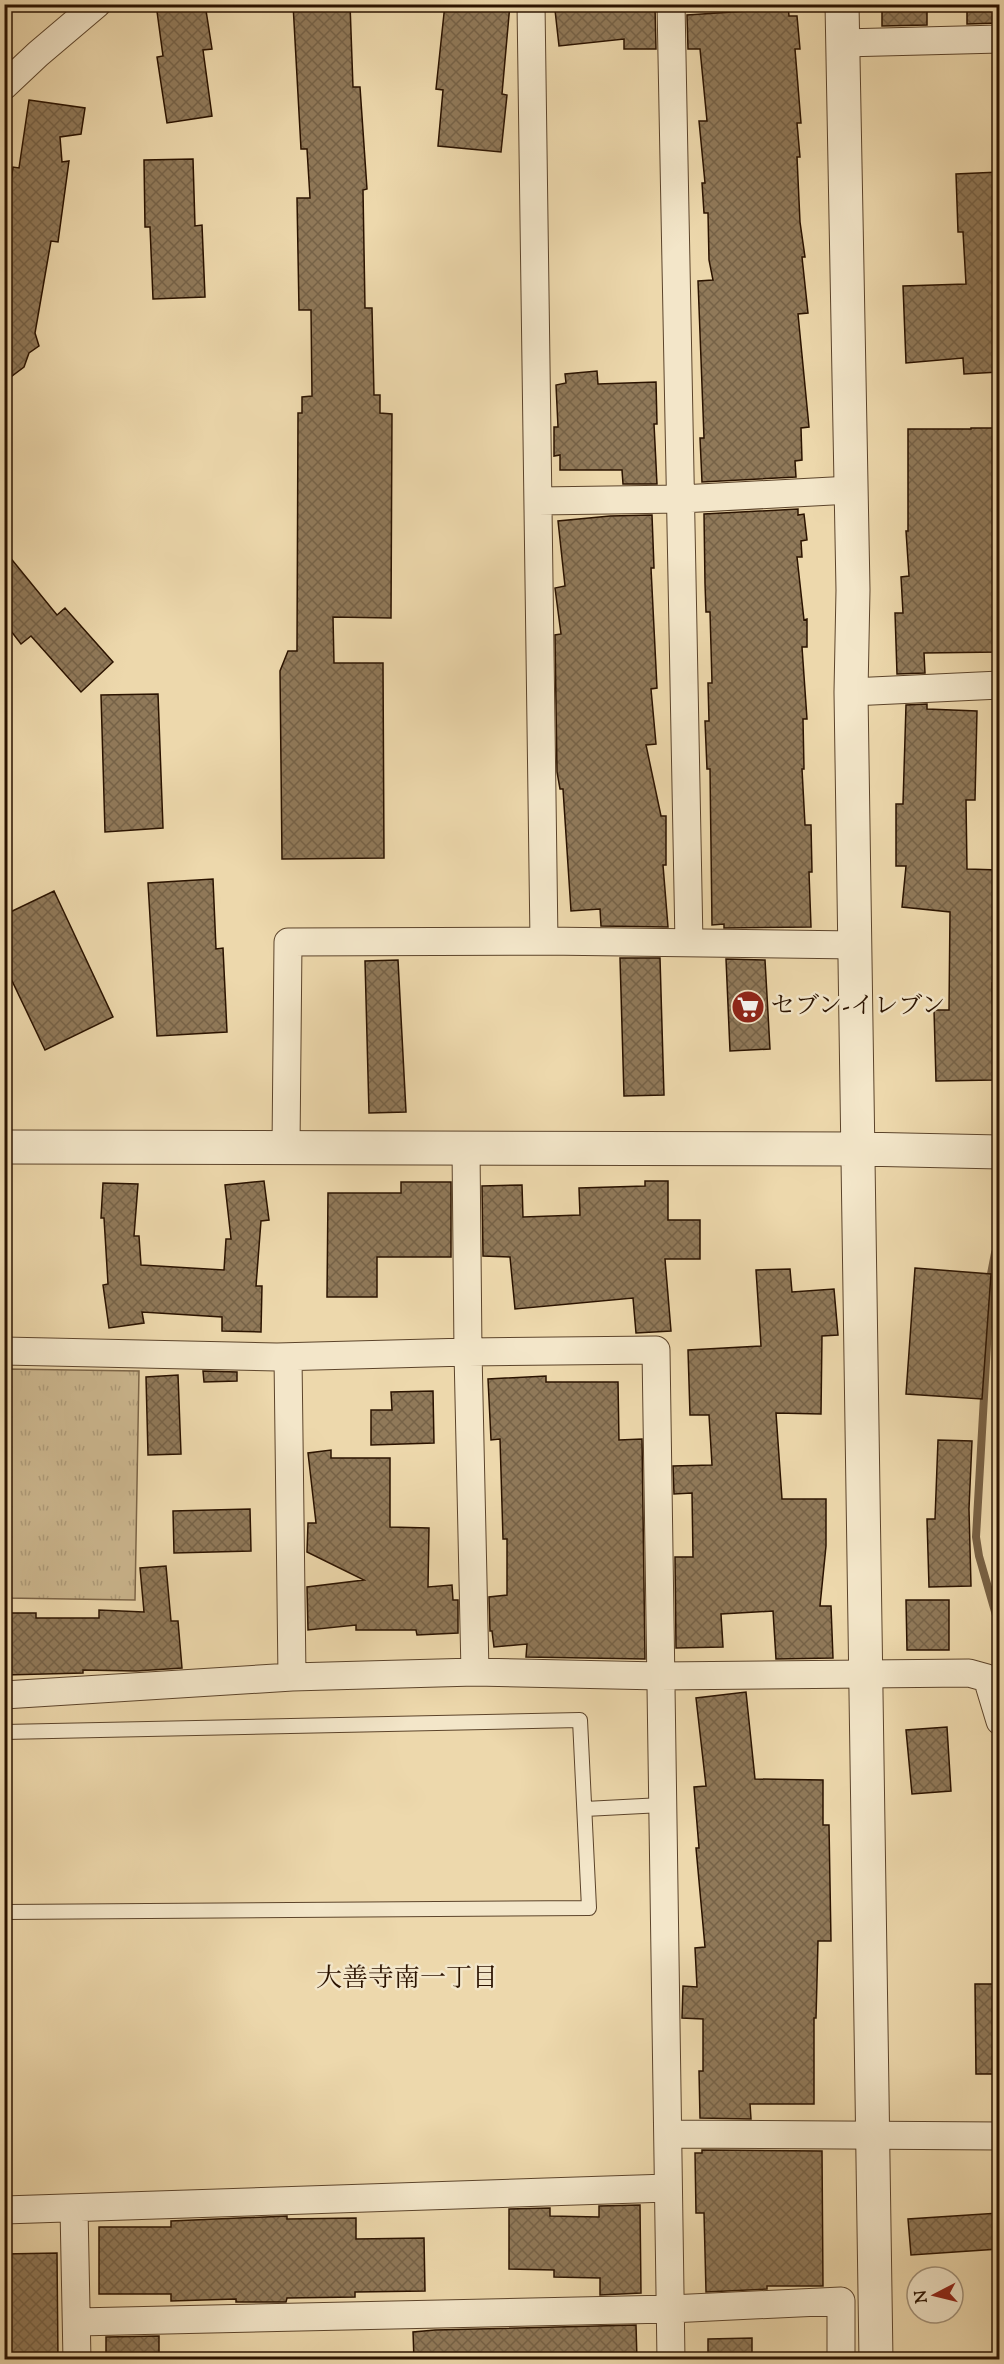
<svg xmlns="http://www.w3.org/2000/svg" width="1004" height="2364" viewBox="0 0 1004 2364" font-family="'Sorts Mill Goudy','Noto Serif JP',serif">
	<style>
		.park { fill: url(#park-tufts); stroke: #7c6548; stroke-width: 1.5 }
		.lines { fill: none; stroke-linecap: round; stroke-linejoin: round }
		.stream { stroke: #786144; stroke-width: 8 }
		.building { fill: url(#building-cross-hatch); stroke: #2b1300; stroke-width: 1.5 }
		.service-casing { stroke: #5c442b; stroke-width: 16 }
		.minor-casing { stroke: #5c442b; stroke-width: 29 }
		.tertiary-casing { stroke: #5c442b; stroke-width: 35 }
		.service { stroke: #f3e6c9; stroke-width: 14 }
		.minor { stroke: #f3e6c9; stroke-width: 27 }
		.tertiary { stroke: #f3e6c9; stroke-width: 33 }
		.labels { text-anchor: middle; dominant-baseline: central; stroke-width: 5; stroke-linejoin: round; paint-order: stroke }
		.poi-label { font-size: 24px; fill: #2b1300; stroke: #f3e6c9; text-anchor: start }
		.neighbourhood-label { font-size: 26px; fill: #2b1300; stroke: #f3e6c9 }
	</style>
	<defs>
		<pattern id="park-tufts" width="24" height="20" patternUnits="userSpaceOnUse" patternTransform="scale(1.5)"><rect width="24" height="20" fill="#ccb78f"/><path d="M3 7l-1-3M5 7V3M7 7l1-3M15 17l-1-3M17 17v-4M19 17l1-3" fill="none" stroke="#af9c7a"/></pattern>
		<pattern id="building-cross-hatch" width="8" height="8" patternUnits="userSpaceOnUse" patternTransform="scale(1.5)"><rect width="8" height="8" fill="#907959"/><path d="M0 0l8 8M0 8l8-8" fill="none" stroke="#766247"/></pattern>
	</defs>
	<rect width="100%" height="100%" fill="#edd8ac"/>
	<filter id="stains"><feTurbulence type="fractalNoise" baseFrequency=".00333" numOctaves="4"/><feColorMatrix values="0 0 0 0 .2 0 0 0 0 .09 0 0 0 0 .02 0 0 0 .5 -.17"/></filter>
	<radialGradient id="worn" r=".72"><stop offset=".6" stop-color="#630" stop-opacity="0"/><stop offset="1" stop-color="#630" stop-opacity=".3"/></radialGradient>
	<path class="park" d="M 5,1369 L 139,1371 L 135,1600 L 5,1598 Z"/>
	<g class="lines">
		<path class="stream" d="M 995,1253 L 991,1274 L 976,1537 L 979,1556 L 1000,1629"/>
	</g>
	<path class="building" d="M 156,4 L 205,4 L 212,49 L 203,50 L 212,116 L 167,123 L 157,57 L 163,56 Z
		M 293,4 L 350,4 L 353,87 L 360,87 L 367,189 L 363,190 L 365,308 L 372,308 L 374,395 L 380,395 L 380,413 L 392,414 L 391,618 L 333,617 L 334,663 L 383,663 L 384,858 L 282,859 L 280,671 L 288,651 L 297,651 L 298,413 L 302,413 L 302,397 L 312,396 L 311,310 L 299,310 L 297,198 L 310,198 L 307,149 L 301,149 Z
		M 445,4 L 510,4 L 502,94 L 507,95 L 501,152 L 438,146 L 443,90 L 436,89 Z
		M 882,4 L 927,4 L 927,25 L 882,26 Z
		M 967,4 L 999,4 L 999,23 L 967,24 Z
		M 788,5 L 789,16 L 797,16 L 800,49 L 795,49 L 801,123 L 797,123 L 800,157 L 797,157 L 800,222 L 805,257 L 802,257 L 808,313 L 798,314 L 809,427 L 801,428 L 802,460 L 795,461 L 796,477 L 702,482 L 700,438 L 704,438 L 698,281 L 713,280 L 709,260 L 708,213 L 704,213 L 702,183 L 705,183 L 699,121 L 707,121 L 700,49 L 688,49 L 687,15 L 764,10 L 764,7 Z
		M 597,6 L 655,7 L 656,49 L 624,49 L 624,39 L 559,46 L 555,10 Z
		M 29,100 L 85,108 L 81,134 L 60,137 L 62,162 L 69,161 L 58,242 L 51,241 L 35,333 L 39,346 L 29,353 L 24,367 L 4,382 L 4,231 L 13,167 L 19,168 Z
		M 193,159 L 195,226 L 202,225 L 205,297 L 153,299 L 150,227 L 145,227 L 144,160 Z
		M 999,172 L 999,372 L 964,374 L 963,358 L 906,363 L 903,286 L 966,284 L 963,232 L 958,232 L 956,174 Z
		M 597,371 L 598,384 L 656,382 L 657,424 L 654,424 L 657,484 L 623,484 L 622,470 L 560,470 L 560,455 L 554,456 L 554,427 L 558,427 L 556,385 L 566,383 L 565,374 Z
		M 971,428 L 999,428 L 999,652 L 924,653 L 925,673 L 897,674 L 895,613 L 903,613 L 901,577 L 909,576 L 906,531 L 908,531 L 908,429 L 971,429 Z
		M 798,509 L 798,515 L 804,514 L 807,540 L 801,541 L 802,557 L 797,557 L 804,620 L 807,619 L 807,647 L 802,647 L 807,719 L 803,719 L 804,769 L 802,769 L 805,825 L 811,825 L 812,872 L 809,872 L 811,927 L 724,928 L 724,924 L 712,925 L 710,769 L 707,769 L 705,721 L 709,721 L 708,683 L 712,683 L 710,612 L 706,612 L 705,584 L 704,514 Z
		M 652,515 L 654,568 L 651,568 L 657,688 L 651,689 L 656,744 L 646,745 L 661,816 L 666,816 L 666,865 L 663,865 L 668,927 L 601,926 L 600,909 L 571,911 L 563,789 L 560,789 L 557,772 L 555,635 L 561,634 L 555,588 L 565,586 L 558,521 L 610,516 Z
		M 4,550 L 57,615 L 65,608 L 113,662 L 81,692 L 31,636 L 21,644 L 4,622 Z
		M 158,694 L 163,828 L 105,832 L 101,695 Z
		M 927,704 L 927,709 L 977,711 L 975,800 L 966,800 L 967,869 L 999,870 L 999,983 L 992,983 L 994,1080 L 936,1081 L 934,1010 L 949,1010 L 950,912 L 902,907 L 906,866 L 896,866 L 896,804 L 903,804 L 906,705 Z
		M 213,879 L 216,949 L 223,948 L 227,1032 L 157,1036 L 148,883 Z
		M 54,891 L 113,1017 L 45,1050 L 4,964 L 4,915 Z
		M 620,958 L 660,958 L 664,1095 L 624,1096 Z
		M 726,959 L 765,960 L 770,1049 L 730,1051 Z
		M 398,960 L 406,1112 L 369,1113 L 365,961 Z
		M 264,1181 L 269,1220 L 261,1221 L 256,1286 L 262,1286 L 261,1332 L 222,1331 L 222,1317 L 142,1312 L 144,1323 L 109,1328 L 103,1285 L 108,1284 L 104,1218 L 101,1218 L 103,1183 L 138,1184 L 134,1236 L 139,1236 L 141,1265 L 224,1270 L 226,1239 L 231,1239 L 225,1185 Z
		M 645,1181 L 668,1181 L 668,1220 L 700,1220 L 700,1259 L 665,1259 L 671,1331 L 636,1333 L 633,1298 L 515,1309 L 510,1257 L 483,1256 L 482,1186 L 522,1185 L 523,1217 L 580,1215 L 579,1188 L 645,1186 Z
		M 401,1182 L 451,1182 L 451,1257 L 377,1257 L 377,1297 L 327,1297 L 328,1193 L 401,1193 Z
		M 915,1268 L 991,1274 L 982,1399 L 906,1394 Z
		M 790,1269 L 792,1292 L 834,1289 L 838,1335 L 822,1336 L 821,1414 L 776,1413 L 782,1499 L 826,1499 L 826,1546 L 820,1606 L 831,1606 L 833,1658 L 776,1659 L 773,1611 L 721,1614 L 723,1647 L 676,1648 L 675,1557 L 693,1557 L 692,1493 L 674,1494 L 673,1466 L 712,1465 L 709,1415 L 690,1415 L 688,1350 L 761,1346 L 756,1270 Z
		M 203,1371 L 237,1372 L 237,1381 L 204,1382 Z
		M 178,1375 L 181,1454 L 148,1455 L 146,1377 Z
		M 546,1376 L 546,1382 L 618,1382 L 619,1440 L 642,1439 L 645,1659 L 526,1657 L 527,1644 L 494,1647 L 492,1631 L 490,1631 L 489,1597 L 507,1595 L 507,1539 L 503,1539 L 500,1439 L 491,1440 L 488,1379 Z
		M 433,1391 L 434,1443 L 371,1445 L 371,1410 L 392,1410 L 391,1392 Z
		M 938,1440 L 972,1441 L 969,1509 L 971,1586 L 929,1587 L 927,1519 L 935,1519 Z
		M 331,1450 L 331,1458 L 390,1458 L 390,1527 L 429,1528 L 428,1587 L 452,1585 L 453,1600 L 458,1600 L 458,1633 L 417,1635 L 416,1630 L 356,1630 L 356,1625 L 308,1630 L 307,1587 L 364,1580 L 307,1552 L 308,1523 L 316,1523 L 308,1453 Z
		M 250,1509 L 251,1551 L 174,1553 L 173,1511 Z
		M 166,1566 L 171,1621 L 178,1621 L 182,1668 L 136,1671 L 83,1670 L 83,1673 L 5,1675 L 4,1613 L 36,1613 L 36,1618 L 99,1618 L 99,1610 L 144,1612 L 140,1568 Z
		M 906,1600 L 949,1600 L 949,1650 L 907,1650 Z
		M 746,1692 L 755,1779 L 823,1780 L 823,1825 L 829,1825 L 831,1941 L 818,1941 L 816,2018 L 814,2018 L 814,2104 L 750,2104 L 751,2119 L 700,2118 L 699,2071 L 703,2071 L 703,2019 L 682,2018 L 683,1986 L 697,1987 L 695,1948 L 705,1947 L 696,1848 L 699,1848 L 694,1787 L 706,1786 L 696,1698 Z
		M 947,1727 L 951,1791 L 912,1794 L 906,1730 Z
		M 975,1984 L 999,1984 L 999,2074 L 976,2074 Z
		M 702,2150 L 822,2151 L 823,2286 L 767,2286 L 767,2289 L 706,2292 L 704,2213 L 696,2213 L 695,2153 L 702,2153 Z
		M 640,2205 L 641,2293 L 600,2295 L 600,2278 L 554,2277 L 554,2270 L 509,2269 L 509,2209 L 550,2208 L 550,2216 L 599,2217 L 599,2206 Z
		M 999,2213 L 999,2249 L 911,2255 L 908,2219 Z
		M 287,2216 L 287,2219 L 356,2218 L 356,2239 L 424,2238 L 425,2291 L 355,2292 L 355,2297 L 287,2298 L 286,2302 L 236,2302 L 236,2299 L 171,2301 L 171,2294 L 99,2294 L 99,2227 L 171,2227 L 171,2221 Z
		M 57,2253 L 58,2360 L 10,2360 L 9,2314 L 4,2315 L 4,2254 Z
		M 636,2325 L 637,2360 L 414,2360 L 413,2332 L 435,2330 Z
		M 159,2336 L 159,2360 L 106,2360 L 106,2337 Z
		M 752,2338 L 752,2360 L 708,2360 L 708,2339 Z"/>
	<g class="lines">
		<g class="service-casing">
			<path id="service" d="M 4,1732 L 580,1720 L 589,1908 L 4,1912
				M 585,1809 L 662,1805"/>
		</g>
		<g class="minor-casing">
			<path id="minor" d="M 671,4 L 689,943
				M 843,43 L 1000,39
				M 4,86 L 38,54 L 97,4
				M 538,501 L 681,499 L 851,490
				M 851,692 L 1000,685
				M 544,941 L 856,945
				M 286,1148 L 288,942 L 544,941 L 531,4
				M 466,1148 L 468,1352 L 475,1672
				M 4,1351 L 277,1357 L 468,1352 L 656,1350 L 671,2360
				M 288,1357 L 292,1677
				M 4,1695 L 292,1677 L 475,1672 L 660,1676 L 969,1673 L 987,1678 L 1000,1721
				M 668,2134 L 1000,2136
				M 74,2208 L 77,2360
				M 4,2210 L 668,2188
				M 77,2322 L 670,2309 L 841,2301 L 841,2360"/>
		</g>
		<g class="tertiary-casing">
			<path id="tertiary" d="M 842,4 L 853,590 L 851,692 L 876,2360
				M 4,1147 L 859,1149 L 1000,1152"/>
		</g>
		<use href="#service" class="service"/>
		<use href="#minor" class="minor"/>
		<use href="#tertiary" class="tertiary"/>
	</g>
	<defs>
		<g id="supermarket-disc" transform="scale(1.725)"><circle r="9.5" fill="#8f2418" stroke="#f3e6c9"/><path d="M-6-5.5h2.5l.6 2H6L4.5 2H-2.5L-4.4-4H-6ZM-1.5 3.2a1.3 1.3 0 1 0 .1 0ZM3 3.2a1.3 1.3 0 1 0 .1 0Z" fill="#fff"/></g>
	</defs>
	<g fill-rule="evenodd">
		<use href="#supermarket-disc" x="748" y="1007"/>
	</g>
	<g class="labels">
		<g class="poi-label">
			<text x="771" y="1007">セブン-イレブン</text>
		</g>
		<g class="neighbourhood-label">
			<text x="407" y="1979">大善寺南一丁目</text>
		</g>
	</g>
	<rect width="1004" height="2364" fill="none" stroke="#edd8ac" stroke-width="24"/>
	<rect x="6" y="6" width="992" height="2352" fill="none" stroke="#2b1300" stroke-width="3"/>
	<rect x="12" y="12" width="980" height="2340" fill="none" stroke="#2b1300" stroke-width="1.5"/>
	<g transform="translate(935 2295) rotate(263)"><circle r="28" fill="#f3e6c9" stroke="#a39279" stroke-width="1.5"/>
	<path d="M0-4.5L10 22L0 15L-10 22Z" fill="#8f2418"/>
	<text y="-9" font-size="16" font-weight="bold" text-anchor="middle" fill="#2b1300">N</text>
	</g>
	<rect width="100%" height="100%" filter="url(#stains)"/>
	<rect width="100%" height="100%" fill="url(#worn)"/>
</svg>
